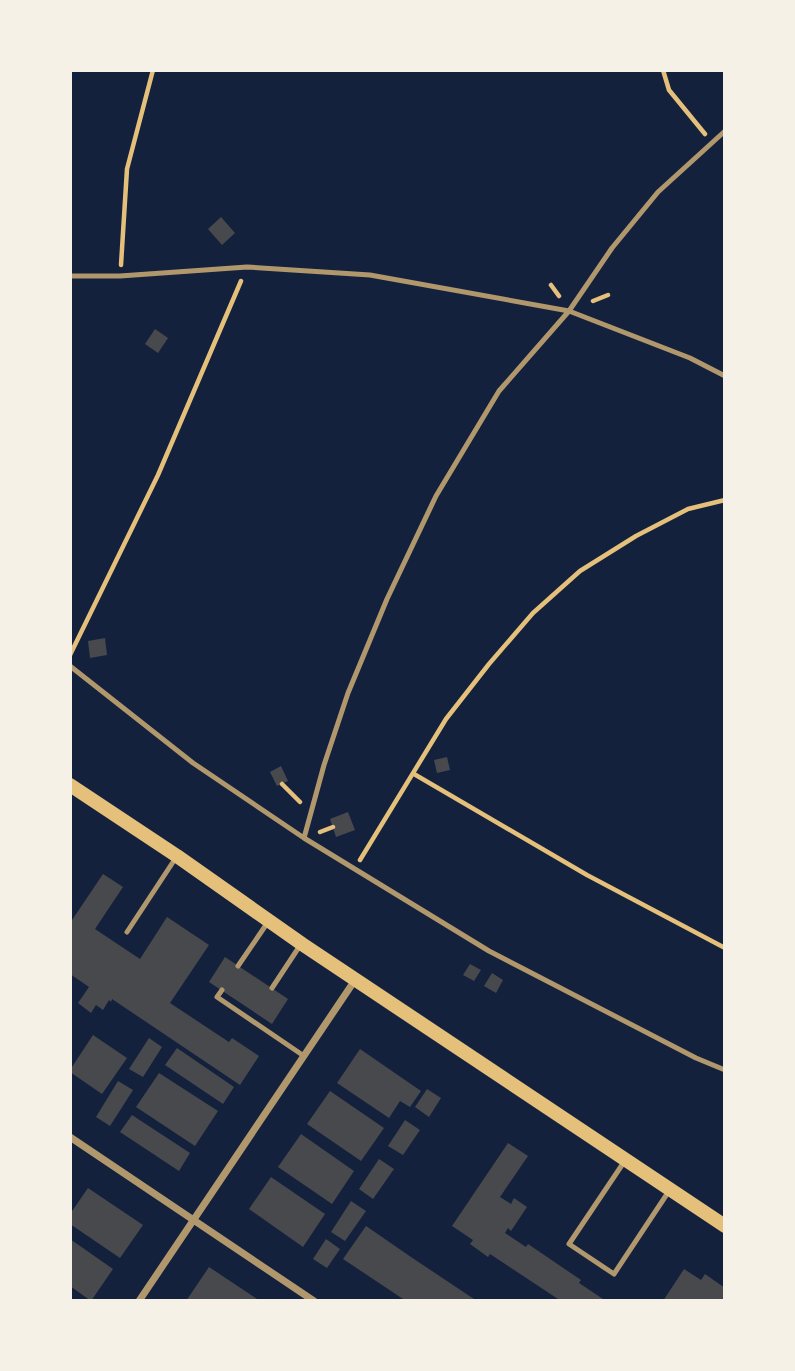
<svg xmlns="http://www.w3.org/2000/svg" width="795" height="1371" viewBox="0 0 795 1371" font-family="'Open Sans',sans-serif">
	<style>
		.building { fill: #48494c }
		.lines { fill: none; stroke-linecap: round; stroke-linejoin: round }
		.path { stroke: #e5c07b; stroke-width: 4.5 }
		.service { stroke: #b1986c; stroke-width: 5 }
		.minor { stroke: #b1986c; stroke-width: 7 }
		.secondary { stroke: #e5c07b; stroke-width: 14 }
	</style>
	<rect width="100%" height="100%" fill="#14213d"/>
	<path class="building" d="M 221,217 L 235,233 L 222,245 L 208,229 Z
		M 155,329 L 168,338 L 158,353 L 145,344 Z
		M 105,638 L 107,655 L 90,658 L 88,641 Z
		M 447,757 L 450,770 L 437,773 L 434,760 Z
		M 281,766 L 288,781 L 277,786 L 270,772 Z
		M 348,812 L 355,830 L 336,837 L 330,819 Z
		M 103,874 L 123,887 L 95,929 L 140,959 L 167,917 L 209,945 L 170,1003 L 229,1042 L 232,1038 L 259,1056 L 240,1085 L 112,999 L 111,1002 L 109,1000 L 103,1010 L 96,1005 L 91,1013 L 78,1003 L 89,987 L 70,974 L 70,923 Z
		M 225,957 L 288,999 L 272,1024 L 209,982 Z
		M 470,964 L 481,970 L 474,981 L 463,975 Z
		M 492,973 L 503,980 L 496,993 L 484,986 Z
		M 93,1035 L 127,1058 L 102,1094 L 70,1072 L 70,1070 Z
		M 149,1038 L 162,1047 L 143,1077 L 129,1069 Z
		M 177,1048 L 234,1087 L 223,1104 L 165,1065 Z
		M 360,1049 L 421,1091 L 410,1107 L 400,1101 L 389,1118 L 337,1083 Z
		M 159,1073 L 218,1111 L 195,1146 L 136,1107 Z
		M 118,1081 L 133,1090 L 110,1126 L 96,1117 Z
		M 427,1089 L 441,1098 L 429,1117 L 415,1107 Z
		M 330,1091 L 384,1128 L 361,1161 L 307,1124 Z
		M 132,1115 L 190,1153 L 179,1171 L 120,1132 Z
		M 405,1120 L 420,1130 L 403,1155 L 388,1146 Z
		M 301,1134 L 354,1171 L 332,1204 L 278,1167 Z
		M 508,1143 L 528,1156 L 500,1197 L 511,1204 L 514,1198 L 527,1207 L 511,1231 L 508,1228 L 505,1233 L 526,1247 L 528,1244 L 581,1280 L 579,1283 L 606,1301 L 561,1301 L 490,1254 L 488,1257 L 470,1244 L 473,1240 L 452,1226 Z
		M 379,1159 L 394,1169 L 373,1199 L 359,1189 Z
		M 271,1177 L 325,1214 L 303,1247 L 249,1209 Z
		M 88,1188 L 143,1225 L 120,1258 L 70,1224 L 70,1214 Z
		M 351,1201 L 366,1211 L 345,1241 L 331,1232 Z
		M 366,1226 L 411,1257 L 477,1301 L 406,1301 L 343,1259 Z
		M 70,1239 L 113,1269 L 91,1301 L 70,1286 Z
		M 326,1239 L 340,1249 L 327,1268 L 313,1259 Z
		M 209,1267 L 260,1301 L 186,1301 Z
		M 684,1269 L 701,1280 L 705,1274 L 725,1288 L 725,1301 L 663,1301 Z"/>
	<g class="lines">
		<path class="path" d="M 663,70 L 669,90 L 705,134
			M 121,265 L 127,169 L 153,70
			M 551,285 L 559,296
			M 593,301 L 608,295
			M 70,655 L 158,475 L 241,281
			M 414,774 L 587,875 L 725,948
			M 282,784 L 300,802
			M 320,832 L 333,827
			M 360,860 L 446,719 L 489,664 L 533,613 L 580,571 L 636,536 L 688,509 L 725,500"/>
		<path class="service" d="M 70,276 L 120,276 L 247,267 L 370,275 L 569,311 L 690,358 L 725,376
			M 70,666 L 193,763 L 304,838 L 489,951 L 696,1058 L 725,1070
			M 304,838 L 324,765 L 348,693 L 387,599 L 436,496 L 499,391 L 569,311 L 612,248 L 658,192 L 725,131
			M 127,932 L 177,856
			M 238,966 L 268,922
			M 272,988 L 301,944
			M 222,990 L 217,997 L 304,1056
			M 624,1162 L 569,1244 L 614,1274 L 669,1191"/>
		<path class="minor" d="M 70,1137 L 314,1301
			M 139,1301 L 355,980"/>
		<path class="secondary" d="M 70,785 L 177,856 L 302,944 L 725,1226"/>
	</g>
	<rect width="795" height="1371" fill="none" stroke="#f6f1e7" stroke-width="144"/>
</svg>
